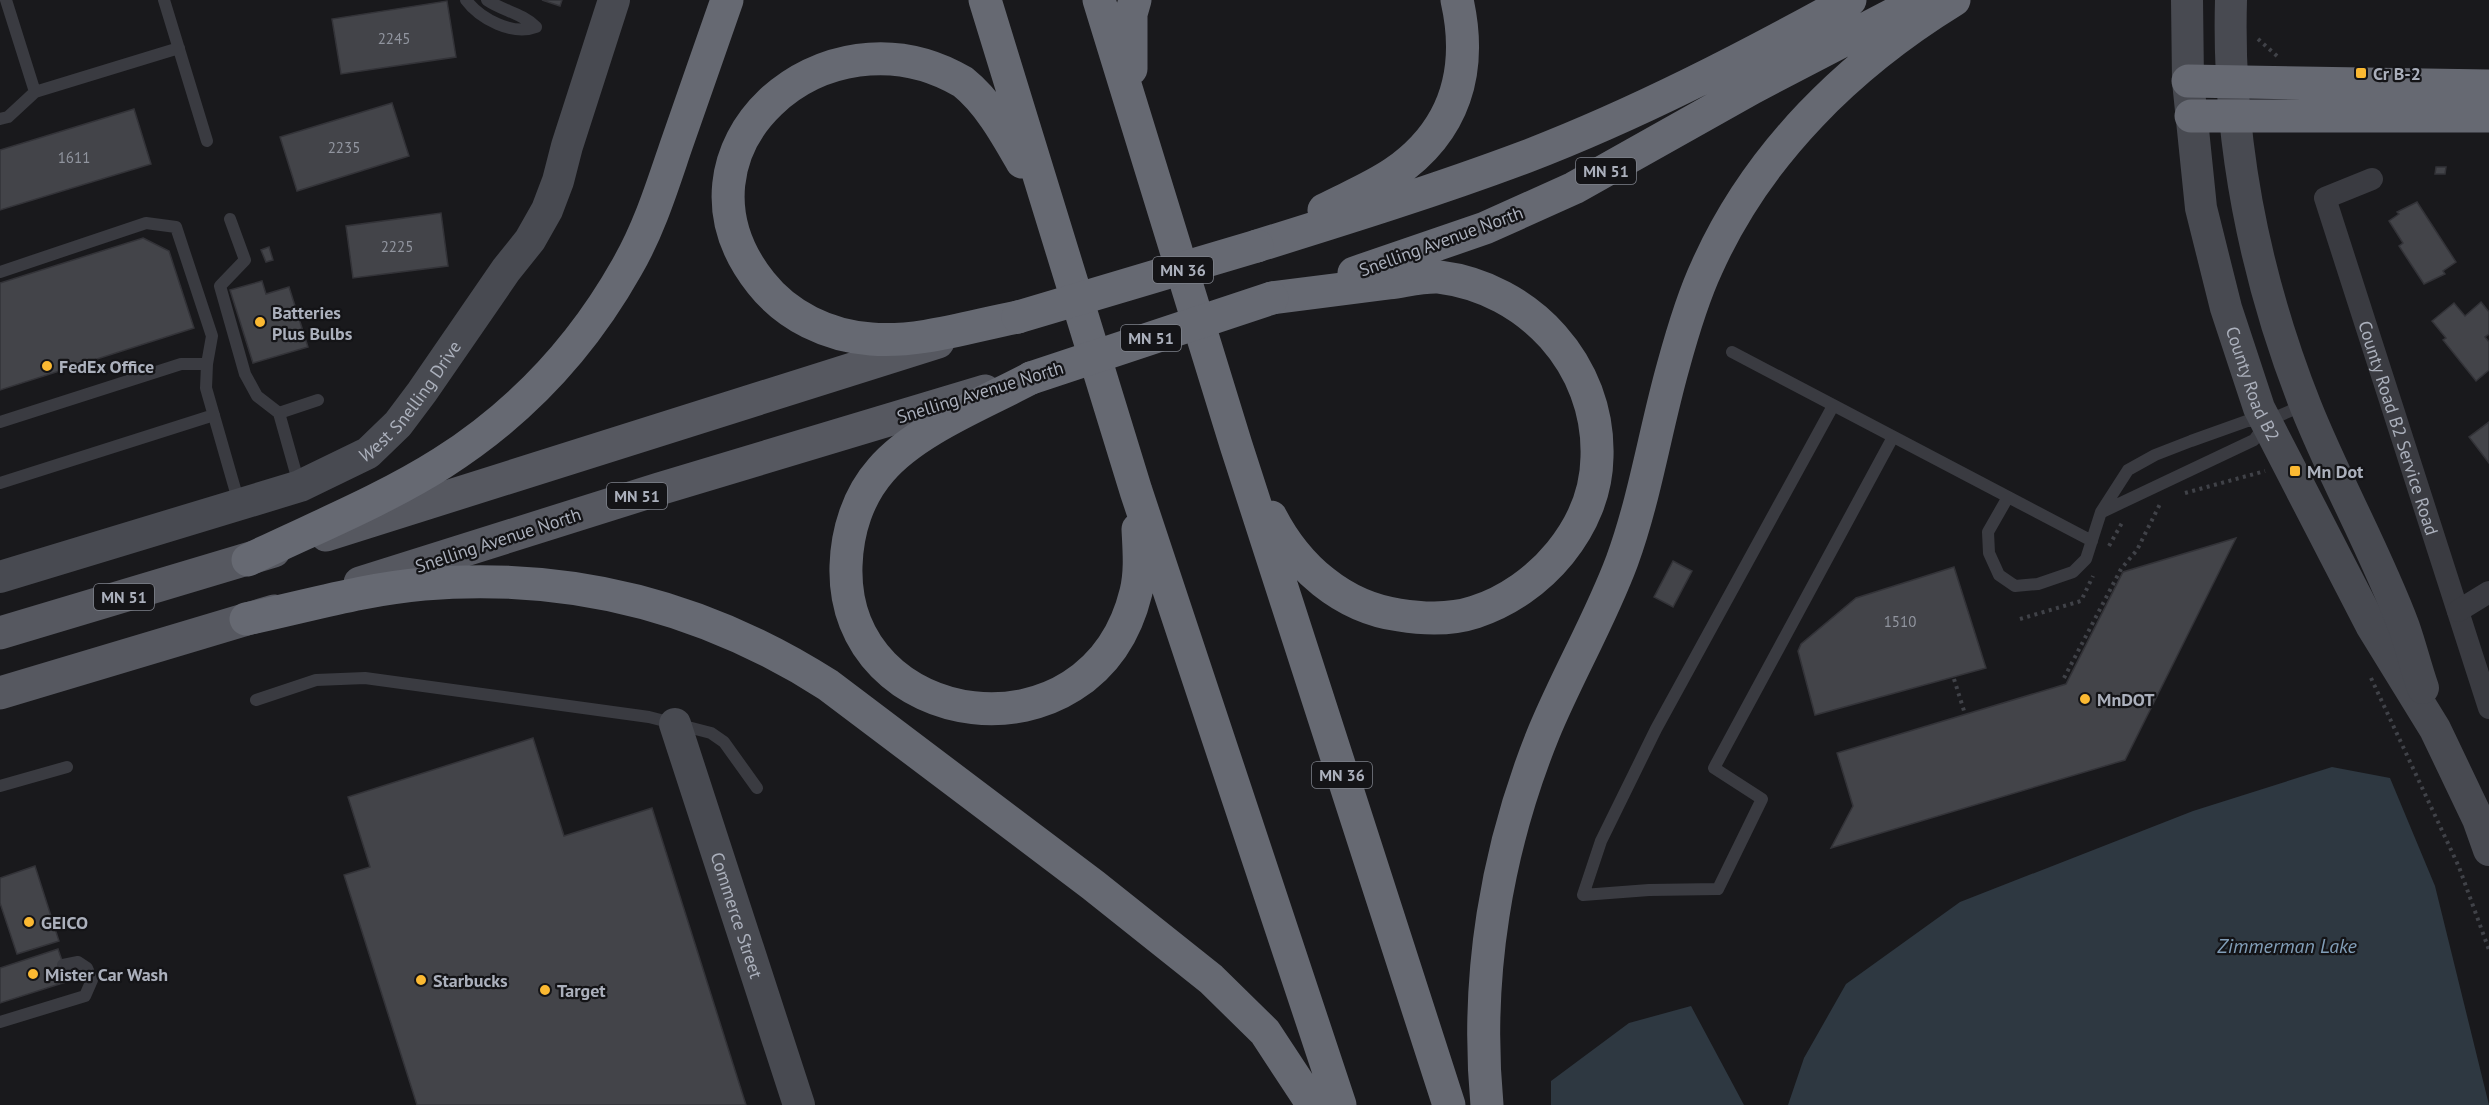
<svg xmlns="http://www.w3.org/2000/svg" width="2489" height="1105" viewBox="0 0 2489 1105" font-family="'PT Sans',sans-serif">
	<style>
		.water { fill: #2e3841 }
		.building { fill: #434449; stroke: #333338; stroke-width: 1.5 }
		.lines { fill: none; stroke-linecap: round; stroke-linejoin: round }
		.path { stroke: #404248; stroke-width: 4; stroke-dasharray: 3 4.5; stroke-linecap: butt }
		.lane { stroke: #3a3b41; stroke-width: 12 }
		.street { stroke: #3a3b41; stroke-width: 22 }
		.secondary { stroke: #484a51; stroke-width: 32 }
		.primary { stroke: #565860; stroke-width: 33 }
		.highway { stroke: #666972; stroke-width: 33 }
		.highway-bridge { stroke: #666972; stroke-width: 33 }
		.poi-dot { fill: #fbb932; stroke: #141417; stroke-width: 2 }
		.labels { text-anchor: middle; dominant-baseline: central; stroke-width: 4.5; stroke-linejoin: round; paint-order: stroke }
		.number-label { font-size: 15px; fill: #91959f }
		.shield { fill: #141417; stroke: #7e818a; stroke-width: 1.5 }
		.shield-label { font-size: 16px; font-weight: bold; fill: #abb0bc }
		.poi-label { font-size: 18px; font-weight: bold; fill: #abb0bc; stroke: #141417; text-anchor: start }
		.street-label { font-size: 18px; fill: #abb0bc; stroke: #141417 }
		.water-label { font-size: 20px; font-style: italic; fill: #819eb8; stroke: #141417 }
	</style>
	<rect width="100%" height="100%" fill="#19191c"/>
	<path class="water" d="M 2332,767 L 2390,778 L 2435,886 L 2489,1105 L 1788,1105 L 1804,1058 L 1846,984 L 1960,902 L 2193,811 Z
		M 1691,1006 L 1744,1105 L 1551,1105 L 1551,1081 L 1629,1023 Z"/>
	<path class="building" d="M 542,0 L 562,0 L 560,6 Z
		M 447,1 L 456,57 L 341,74 L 332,19 Z
		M 392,103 L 409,156 L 297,191 L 280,137 Z
		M 134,109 L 151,164 L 0,210 L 0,150 Z
		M 2436,167 L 2446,167 L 2445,174 L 2435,174 Z
		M 2417,202 L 2456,262 L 2443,271 L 2445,274 L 2424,284 L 2399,246 L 2403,243 L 2389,221 L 2399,214 L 2397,212 Z
		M 441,213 L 448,266 L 353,278 L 346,226 Z
		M 143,238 L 169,251 L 194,328 L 0,390 L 0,283 Z
		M 269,247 L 273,260 L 266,262 L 261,250 Z
		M 262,281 L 266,294 L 289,287 L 308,347 L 253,363 L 230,290 Z
		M 2481,302 L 2489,312 L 2489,334 L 2485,337 L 2489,342 L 2489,370 L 2476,381 L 2443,340 L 2446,338 L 2432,321 L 2454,303 L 2465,316 Z
		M 2489,422 L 2489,463 L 2469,437 Z
		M 2236,538 L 2125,760 L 1831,848 L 1853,806 L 1837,753 L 2066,684 L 2123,572 Z
		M 1673,561 L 1692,571 L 1673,607 L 1654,597 Z
		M 1954,567 L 1986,668 L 1815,715 L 1798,651 L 1801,644 L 1856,598 Z
		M 533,738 L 564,836 L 652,808 L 746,1105 L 417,1105 L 344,875 L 370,867 L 348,797 Z
		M 35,866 L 59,941 L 17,954 L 0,903 L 0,878 Z
		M 58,949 L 69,981 L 0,1003 L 0,968 Z"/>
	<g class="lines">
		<path class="path" d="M 2258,39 L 2277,56
			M 2185,493 L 2265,471
			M 2109,546 L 2123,521
			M 2020,619 L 2081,601 L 2093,576
			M 2064,678 L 2121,569 L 2137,550 L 2160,504
			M 2371,678 L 2459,867 L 2489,950
			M 1954,679 L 1965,714"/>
		<path class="lane" d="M 6,0 L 35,92
			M 164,0 L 207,141
			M 466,0 C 480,19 513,36 536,27 C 522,13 503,11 487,0
			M 0,119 L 8,117 L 35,92 L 179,48
			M 230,219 L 245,260 L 220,286 L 245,374 L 257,396 L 279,413 L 299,484
			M 0,272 L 146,223 L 176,227 L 212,336 L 207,364
			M 1732,352 L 2092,541
			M 1833,406 L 1656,729 L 1601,841 L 1583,895 L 1649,890 L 1718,889 L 1762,799 L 1714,768 L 1893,437
			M 279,413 L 318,400
			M 0,422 L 181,364 L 207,364 L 206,388 L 239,503
			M 0,483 L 214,415
			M 2008,497 L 1988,532 L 1989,553 L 1999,575 L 2015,586 L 2038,584 L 2073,572 L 2086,559 L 2101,512 L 2128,470 L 2155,455 L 2191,441 L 2247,421 L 2267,421 L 2304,405
			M 2102,512 L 2254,440 L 2265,425
			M 256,700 L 316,680 L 365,678 L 649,717 L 711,733 L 724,742 L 757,788
			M 0,786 L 67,767
			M 0,1022 L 85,996 L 92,980 L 87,968 L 78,962 L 63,965"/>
		<g class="street">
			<path id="s1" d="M 2372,179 L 2325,198 L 2489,708"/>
			<path d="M 2458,611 L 2489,592"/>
		</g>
		<g class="secondary">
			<path id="s2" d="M 2187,0 L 2188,81 L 2201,208 L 2226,308 L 2259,408 L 2371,625 L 2435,729 L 2478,819 L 2489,850"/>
			<path d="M 2231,0 C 2227,139 2255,278 2306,407 C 2336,482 2376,552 2404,627 C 2411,647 2416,668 2423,688"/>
			<path id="s3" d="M 0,577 L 300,486 L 368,453 L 398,424 L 422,392 L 506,270 L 530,240 L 547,210 L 558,181 L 567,146 L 614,0"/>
			<path id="s4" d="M 675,724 L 799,1105"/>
		</g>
		<path class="primary" d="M 326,535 L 938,342
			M 360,583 L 659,489 L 985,391
			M 0,633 L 274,551
			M 0,693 L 274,611"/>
		<path class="highway" d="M 985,0 L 1136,491 L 1340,1105
			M 1099,0 L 1236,445 L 1449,1105
			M 1131,69 L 1131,14 L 1135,0
			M 2188,81 L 2489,86
			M 2191,116 L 2489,116
			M 1324,210 C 1347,198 1372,188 1394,173 C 1455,131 1473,71 1457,0
			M 1257,246 C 1347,218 1437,190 1525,157 C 1637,114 1745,58 1850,0
			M 1354,273 L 1485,228 L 1574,188 L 1752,88 L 1917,2
			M 1018,317 C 971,326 919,343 871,339 C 828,336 787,316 761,283 C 656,151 824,0 963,82 C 989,103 1006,134 1022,162
			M 1031,378 C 984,403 915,430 881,470 C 858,496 847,531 846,566 C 841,732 1093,769 1136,592 C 1141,571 1139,550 1138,529
			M 1271,517 C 1297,567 1342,607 1399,615 C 1424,619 1451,620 1475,612 C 1540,591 1596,527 1597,457 C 1600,365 1529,288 1439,277 C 1423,276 1405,281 1389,283 C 1350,288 1311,293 1272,298
			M 248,560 C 312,529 382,501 442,463 C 519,414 582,347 627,267 C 649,229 662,187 676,146 C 693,97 710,49 727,0
			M 246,619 C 304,607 364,589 424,584 C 570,572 706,607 828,685 L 1093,885 L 1211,979 L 1265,1032 L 1313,1105
			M 1487,1105 C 1475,978 1496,850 1544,732 C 1568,674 1600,620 1622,561 C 1645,498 1655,431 1673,367 C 1682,334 1692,299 1707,267 C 1758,153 1850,64 1954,0"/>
		<path class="highway-bridge" d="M 1018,317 L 1257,246
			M 1031,378 L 1272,298"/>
	</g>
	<g class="poi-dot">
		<rect x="2355" y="67" width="12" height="12" rx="3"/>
		<circle cx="260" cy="322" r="6"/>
		<circle cx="47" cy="366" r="6"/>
		<rect x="2289" y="465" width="12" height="12" rx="3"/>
		<circle cx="2085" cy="699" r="6"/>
		<circle cx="29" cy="922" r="6"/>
		<circle cx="33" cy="974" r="6"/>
		<circle cx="421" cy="980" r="6"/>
		<circle cx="545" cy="990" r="6"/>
	</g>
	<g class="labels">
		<g class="number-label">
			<text x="394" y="38">2245</text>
			<text x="344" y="147">2235</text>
			<text x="74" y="157">1611</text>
			<text x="397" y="246">2225</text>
			<text x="1900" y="621">1510</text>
		</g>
		<g class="shield">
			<rect x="1576" y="158" width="60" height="26" rx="4.5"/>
			<rect x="1153" y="257" width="60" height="26" rx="4.5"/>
			<rect x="1121" y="325" width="60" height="26" rx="4.5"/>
			<rect x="607" y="483" width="60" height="26" rx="4.5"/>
			<rect x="94" y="584" width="60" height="26" rx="4.5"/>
			<rect x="1312" y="762" width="60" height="26" rx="4.5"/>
		</g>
		<g class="shield-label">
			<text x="1606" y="171">MN 51</text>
			<text x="1183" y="270">MN 36</text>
			<text x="1151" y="338">MN 51</text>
			<text x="637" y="496">MN 51</text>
			<text x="124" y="597">MN 51</text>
			<text x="1342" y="775">MN 36</text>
		</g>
		<g class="poi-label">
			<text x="2373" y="73">Cr B-2</text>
			<text x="272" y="312">Batteries<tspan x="272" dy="21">Plus Bulbs</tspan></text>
			<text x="59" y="366">FedEx Office</text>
			<text x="2307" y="471">Mn Dot</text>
			<text x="2097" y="699">MnDOT</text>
			<text x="41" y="922">GEICO</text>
			<text x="45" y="974">Mister Car Wash</text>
			<text x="433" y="980">Starbucks</text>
			<text x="557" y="990">Target</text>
		</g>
		<g class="street-label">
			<text transform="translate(1441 241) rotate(-20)">Snelling Avenue North</text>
			<text stroke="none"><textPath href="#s2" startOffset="392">County Road B2</textPath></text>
			<text transform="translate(980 392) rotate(-17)">Snelling Avenue North</text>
			<text stroke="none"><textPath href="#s3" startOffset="456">West Snelling Drive</textPath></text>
			<text stroke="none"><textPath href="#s1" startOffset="292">County Road B2 Service Road</textPath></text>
			<text transform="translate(498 540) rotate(-18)">Snelling Avenue North</text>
			<text stroke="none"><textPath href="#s4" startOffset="201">Commerce Street</textPath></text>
		</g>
		<g class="water-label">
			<text x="2287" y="946">Zimmerman Lake</text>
		</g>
	</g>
</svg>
